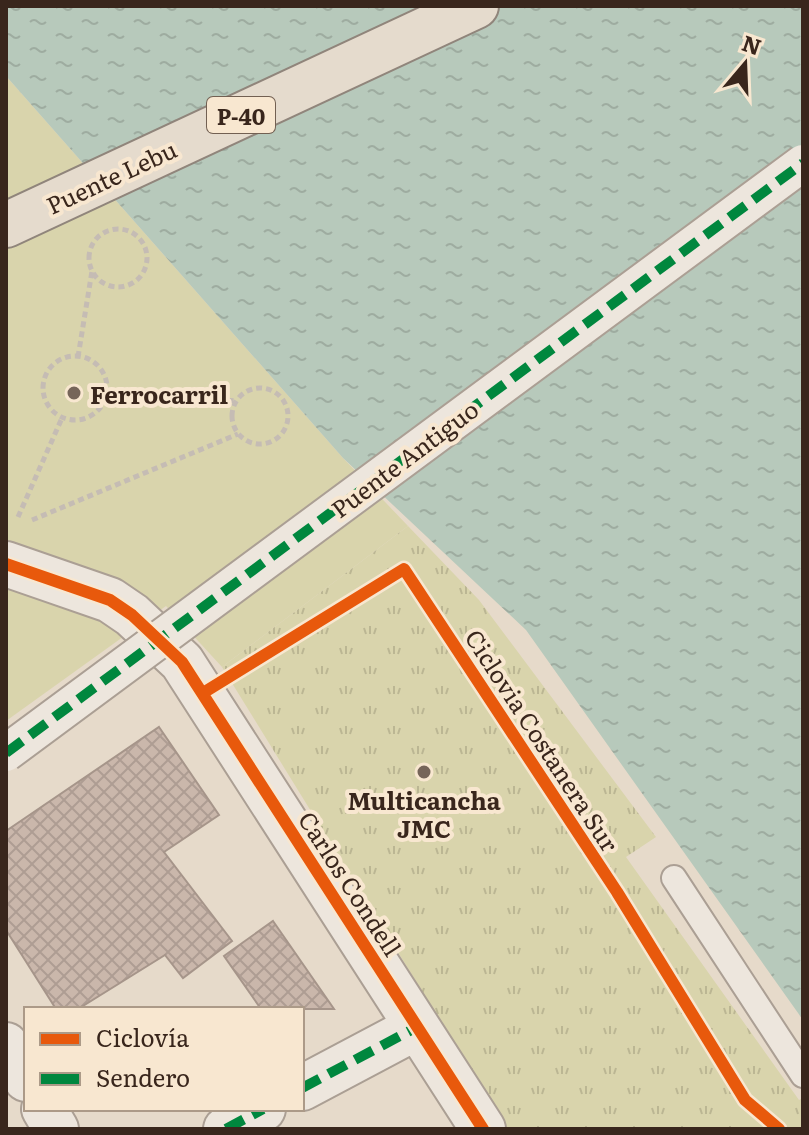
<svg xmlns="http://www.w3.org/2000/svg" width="809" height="1135" viewBox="0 0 809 1135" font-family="Literata,serif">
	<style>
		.grass { fill: #d9d4ac }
		.park { fill: url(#park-tufts) }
		.water { fill: url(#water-ripples) }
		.building { fill: url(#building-cross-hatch); stroke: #a6958a; stroke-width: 2 }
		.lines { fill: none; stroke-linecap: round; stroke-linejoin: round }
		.service-casing { stroke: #ab9f94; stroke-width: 28 }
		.minor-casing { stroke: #ab9f94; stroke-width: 48 }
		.primary-casing { stroke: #90857b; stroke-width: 48 }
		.path { stroke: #c5bcb4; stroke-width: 5; stroke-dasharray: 6 4; stroke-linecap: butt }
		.service { stroke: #ede6dd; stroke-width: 24 }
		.minor { stroke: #ede6dd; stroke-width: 44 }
		.primary { stroke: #e5dbcd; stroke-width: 44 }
		.pedestrian-bridge-casing { stroke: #ab9f94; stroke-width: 40; stroke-linecap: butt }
		.pedestrian-bridge { stroke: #ede6dd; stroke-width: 36 }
		.quiet { stroke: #00873e; stroke-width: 10; stroke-dasharray: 20 10; stroke-linecap: butt }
		.cycleway-casing { stroke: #f8e7d0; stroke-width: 17 }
		.cycleway { stroke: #e8590c; stroke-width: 12 }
		.poi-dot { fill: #766559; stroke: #f8e7d0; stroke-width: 3 }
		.labels { text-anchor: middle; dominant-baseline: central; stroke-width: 8; stroke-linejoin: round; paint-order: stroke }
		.shield { fill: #f8e7d0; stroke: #726052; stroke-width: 2 }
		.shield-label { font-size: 22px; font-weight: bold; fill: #39261c }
		.street-label { font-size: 24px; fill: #39261c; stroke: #f8e7d0 }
		.poi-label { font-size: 24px; font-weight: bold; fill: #39261c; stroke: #f8e7d0; text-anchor: start }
	</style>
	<defs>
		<pattern id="park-tufts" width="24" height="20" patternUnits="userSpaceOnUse" patternTransform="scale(2)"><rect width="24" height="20" fill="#d9d4ac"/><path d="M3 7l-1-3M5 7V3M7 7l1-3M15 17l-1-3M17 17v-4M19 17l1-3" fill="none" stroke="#bbb693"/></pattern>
		<pattern id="water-ripples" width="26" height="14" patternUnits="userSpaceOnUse" patternTransform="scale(2)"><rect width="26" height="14" fill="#b7c9bb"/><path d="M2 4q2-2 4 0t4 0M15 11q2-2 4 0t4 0" fill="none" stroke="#9eaca0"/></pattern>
		<pattern id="building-cross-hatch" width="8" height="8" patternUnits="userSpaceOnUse" patternTransform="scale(2)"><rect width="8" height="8" fill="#cab7ab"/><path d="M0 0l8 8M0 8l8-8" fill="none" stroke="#ae9d93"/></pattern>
	</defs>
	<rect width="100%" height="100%" fill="#e6daca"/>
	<path class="grass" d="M 6,76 L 343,458 L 408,526 L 222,667 L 166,606 L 6,721 Z"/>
	<path class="park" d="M 408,526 L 479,600 L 656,837 L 626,857 L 799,1100 L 803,1098 L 803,1129 L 507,1129 L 222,667 Z"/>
	<path class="water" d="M 6,6 L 803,6 L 803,1020 L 526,630 L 343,458 L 6,76 Z"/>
	<path class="building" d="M 159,727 L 219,815 L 164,852 L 232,941 L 183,978 L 165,955 L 78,1009 L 56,1009 L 6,930 L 6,831 Z
		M 273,921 L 334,1009 L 261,1009 L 224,956 Z"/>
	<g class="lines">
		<g class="service-casing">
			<path id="service" d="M 674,878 L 803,1075"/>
		</g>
		<g class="minor-casing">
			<path id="minor" d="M 6,564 L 110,600 L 132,615 L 182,662 L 483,1129
				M 6,1045 L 26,1079
				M 302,1088 L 417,1027
				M 44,1109 L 56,1129
				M 226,1129 L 263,1109"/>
		</g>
		<g class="primary-casing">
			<path id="primary" d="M 6,225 L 476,6"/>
		</g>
		<path class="path" d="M89 258a29 29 0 1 1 58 0a29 29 0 1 1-58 0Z
			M43 388a32 32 0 1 1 64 0a32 32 0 1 1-64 0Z
			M 78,357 L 92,271
			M232 416a28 28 0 1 1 56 0a28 28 0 1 1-56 0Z
			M 108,390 L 236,401
			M 18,517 L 62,418
			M 32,520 L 238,434"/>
		<use href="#service" class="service"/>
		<use href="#minor" class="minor"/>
		<use href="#primary" class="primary"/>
		<g class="pedestrian-bridge-casing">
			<path id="pedestrian-bridge" d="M 6,753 L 803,163"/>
		</g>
		<use href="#pedestrian-bridge" class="pedestrian-bridge"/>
		<path class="quiet" d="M 6,753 L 803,163
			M 302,1088 L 417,1027
			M 226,1129 L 263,1109"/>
		<g class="cycleway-casing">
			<path id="cycleway" d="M 6,564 L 110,600 L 132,615 L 182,662 L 483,1129
				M 203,693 L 404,569 L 617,892 L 745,1100 L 779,1129"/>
		</g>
		<use href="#cycleway" class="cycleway"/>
	</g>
	<g class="poi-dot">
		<circle cx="74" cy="393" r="8"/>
		<circle cx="424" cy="772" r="8"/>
	</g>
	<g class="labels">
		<rect class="shield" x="207" y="97" width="68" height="36" rx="6"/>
		<g class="shield-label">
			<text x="241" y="115">P-40</text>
		</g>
		<g class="street-label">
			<text transform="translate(111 176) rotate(-25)">Puente Lebu</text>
			<text transform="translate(404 458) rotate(-37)">Puente Antiguo</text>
			<text transform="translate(543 740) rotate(57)">Ciclovia Costanera Sur</text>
			<text transform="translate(351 883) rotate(57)">Carlos Condell</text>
		</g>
		<g class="poi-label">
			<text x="90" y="393">Ferrocarril</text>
			<text x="424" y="799" text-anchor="middle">Multicancha<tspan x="424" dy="28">JMC</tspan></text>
		</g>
	</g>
	<rect width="809" height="1135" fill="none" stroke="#39261c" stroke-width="16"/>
	<rect x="24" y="1007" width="280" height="104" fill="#f8e7d0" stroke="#ac9a88" stroke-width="2"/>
	<rect x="40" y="1033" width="40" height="12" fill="#e8590c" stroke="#ac9a88" stroke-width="2"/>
	<text x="96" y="1047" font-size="24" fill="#39261c">Ciclovía</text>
	<rect x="40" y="1073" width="40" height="12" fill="#00873e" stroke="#ac9a88" stroke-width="2"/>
	<text x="96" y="1087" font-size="24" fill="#39261c">Sendero</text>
	<g transform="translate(745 64) rotate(19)" stroke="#f8e7d0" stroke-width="6" paint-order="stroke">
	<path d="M0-6L14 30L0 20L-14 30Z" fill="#39261c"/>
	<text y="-12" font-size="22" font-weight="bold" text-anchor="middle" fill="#39261c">N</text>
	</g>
</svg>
